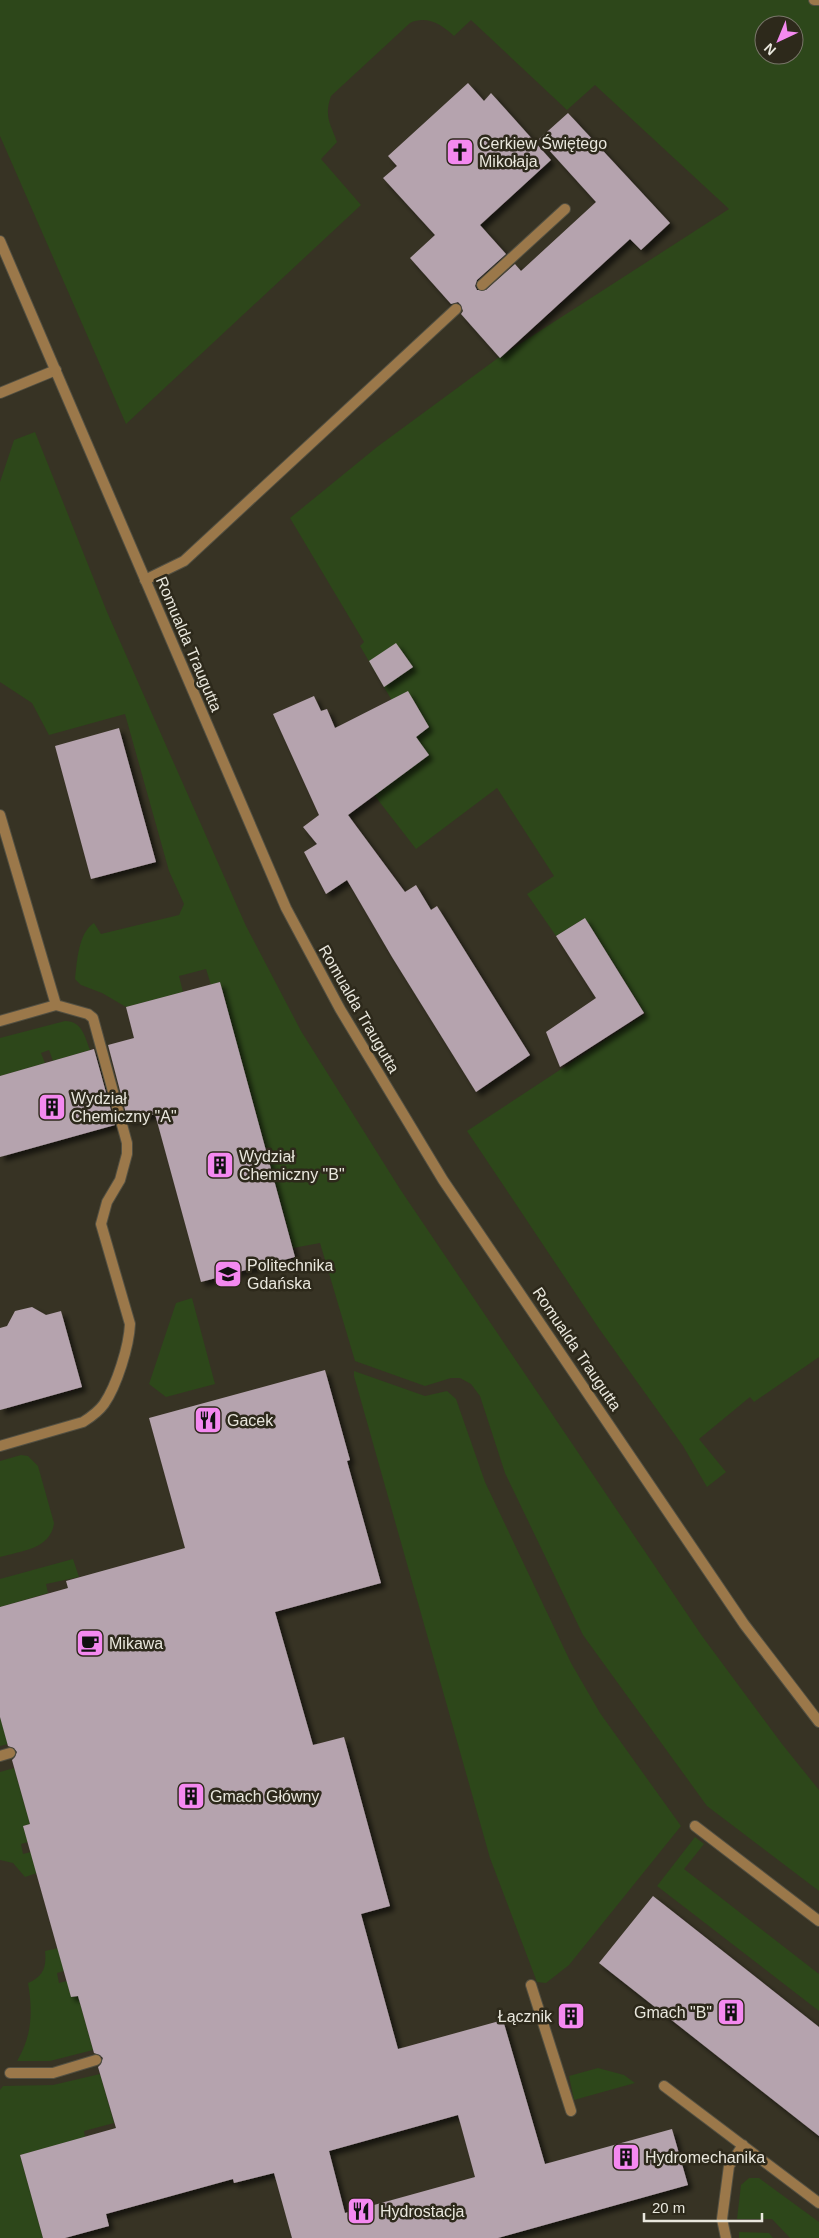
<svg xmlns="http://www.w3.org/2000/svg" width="819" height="2238" viewBox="0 0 819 2238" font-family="Arial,sans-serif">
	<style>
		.green { fill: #2d471a; fill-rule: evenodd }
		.building { fill: #b5a3ae; fill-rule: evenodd; filter: url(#shadow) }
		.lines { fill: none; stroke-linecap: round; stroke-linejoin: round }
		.service-casing { stroke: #535042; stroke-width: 12 }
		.pedestrian-casing { stroke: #535042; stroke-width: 12 }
		.minor-casing { stroke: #535042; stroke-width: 12 }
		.service { stroke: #9b784a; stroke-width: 10 }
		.pedestrian { stroke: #9b784a; stroke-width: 10 }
		.minor { stroke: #9b784a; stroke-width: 10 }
		.labels { text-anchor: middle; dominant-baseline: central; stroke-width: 5; stroke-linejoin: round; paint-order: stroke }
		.poi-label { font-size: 16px; fill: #e9e7dd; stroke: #2d291b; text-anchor: start }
		.street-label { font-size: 16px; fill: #e9e7dd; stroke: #2d291b }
	</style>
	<defs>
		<filter id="shadow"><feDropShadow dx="4.5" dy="4.5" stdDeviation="2.5" flood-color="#0009"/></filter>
	</defs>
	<rect width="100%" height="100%" fill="#373324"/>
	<path class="green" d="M 0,0 L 819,0 L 819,1357 L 754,1402 L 750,1397 L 699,1439 L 726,1472 L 707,1487 L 683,1446 L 600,1330 L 467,1131 L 645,1014 L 585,918 L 556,936 L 527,894 L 554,876 L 497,788 L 416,849 L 361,778 L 414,738 L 360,646 L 364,642 L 290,518 L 377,447 L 498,358 L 729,209 L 595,85 L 567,110 L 471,20 L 454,36 C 442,25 427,15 410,23 L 331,96 C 324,116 330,123 337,142 L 321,159 L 361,205 L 126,424 L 0,136 ZM 764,25 L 794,25 L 794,55 L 764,55 Z
		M 35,432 L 107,612 L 246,926 L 301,1031 L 400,1189 L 702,1636 L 782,1744 L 819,1790 L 819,1891 L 707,1806 L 583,1635 L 505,1473 L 480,1396 L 471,1384 L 460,1378 L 451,1378 L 425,1386 L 355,1361 L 320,1243 L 293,1248 L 220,982 L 211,985 L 206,969 L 179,976 L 183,992 L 126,1007 L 102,993 L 81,985 L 75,979 C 77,962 78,933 94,923 L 101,934 L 179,915 L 184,904 L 169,871 L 125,714 L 49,735 L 32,703 L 0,682 L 0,482 L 14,440 Z
		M 65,1021 C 82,1021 85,1037 90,1050 L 53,1061 L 49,1050 L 41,1053 L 45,1063 L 0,1076 L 0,1038 Z
		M 192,1298 L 215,1384 L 166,1397 L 149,1384 L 176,1303 Z
		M 354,1371 L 425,1396 L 447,1391 L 456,1399 L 485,1482 L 571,1663 L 600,1713 L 681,1826 L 569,1965 L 546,1983 L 537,1982 L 490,1858 L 354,1376 Z
		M 21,1455 L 28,1456 L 38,1466 L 54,1523 C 51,1549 21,1551 0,1557 L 0,1461 Z
		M 73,1559 L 79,1577 L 46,1584 L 48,1593 L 0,1607 L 0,1579 Z
		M 0,1717 L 8,1744 L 0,1746 Z
		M 14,1768 L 30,1824 L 23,1826 L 28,1842 L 21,1844 L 23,1854 L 31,1852 L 37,1873 L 25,1877 L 13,1863 L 0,1860 L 0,1772 Z
		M 695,1837 L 704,1844 L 684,1869 L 819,1974 L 819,2011 L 657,1886 Z
		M 58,1948 L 64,1971 L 57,1973 L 59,1983 L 67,1981 L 71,1997 L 78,1996 L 93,2050 L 50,2061 L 17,2061 C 32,2036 33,2012 28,1983 C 43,1977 47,1967 45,1951 Z
		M 598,2068 L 624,2075 L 635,2083 L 574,2100 L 569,2076 Z
		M 100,2074 L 114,2123 L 84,2131 L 85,2137 L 20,2155 L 43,2238 L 0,2238 L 0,2090 L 3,2086 L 53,2085 Z
		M 749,2178 L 759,2178 L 819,2222 L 819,2238 L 790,2238 L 772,2219 L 737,2219 L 741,2185 Z
		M 739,2232 L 769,2233 L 773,2238 L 739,2238 Z"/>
	<path class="building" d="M 468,83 L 484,101 L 491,93 L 551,160 L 480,225 L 506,254 L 477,280 L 475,286 L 477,290 L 486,290 L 515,264 L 521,271 L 596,202 L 539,139 L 568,113 L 670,223 L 641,250 L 630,239 L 500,358 L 461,314 L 463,311 L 461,305 L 458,302 L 451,304 L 410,258 L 435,235 L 383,178 L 397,166 L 388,156 Z
		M 396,643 L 413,667 L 384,687 L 369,661 Z
		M 408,691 L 429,727 L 416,737 L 429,755 L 348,815 L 405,892 L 416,885 L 431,910 L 437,906 L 530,1055 L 476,1092 L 392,957 L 347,880 L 326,894 L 304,852 L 317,844 L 303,827 L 319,815 L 273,714 L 314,696 L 321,711 L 327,709 L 335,728 Z
		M 119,728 L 156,862 L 91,879 L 55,746 Z
		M 585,918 L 644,1013 L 560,1067 L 546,1032 L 596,998 L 556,936 Z
		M 220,982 L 295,1257 L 201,1282 L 155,1114 L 128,1121 L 108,1045 L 134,1038 L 126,1007 Z
		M 94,1049 L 115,1125 L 0,1157 L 0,1076 Z
		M 32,1307 L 46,1315 L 61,1311 L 82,1387 L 0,1410 L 0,1328 L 7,1326 L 15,1311 Z
		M 325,1370 L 350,1460 L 347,1461 L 381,1583 L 275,1612 L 313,1745 L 344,1737 L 390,1906 L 361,1914 L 398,2049 L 503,2020 L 545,2164 L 672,2129 L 688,2185 L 498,2238 L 292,2238 L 274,2173 L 234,2183 L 233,2179 L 106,2214 L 109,2226 L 65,2238 L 43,2238 L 20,2155 L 116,2128 L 98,2067 L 101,2064 L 103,2058 L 100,2055 L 94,2053 L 78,1996 L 71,1997 L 23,1826 L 30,1824 L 12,1760 L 15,1757 L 17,1752 L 14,1748 L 8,1746 L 0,1717 L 0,1607 L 68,1588 L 66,1581 L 185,1548 L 149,1418 ZM 458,2115 L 475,2177 L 345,2213 L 329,2151 Z
		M 653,1896 L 819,2027 L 819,2136 L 599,1963 Z"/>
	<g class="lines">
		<g class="service-casing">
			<path id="service" d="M 814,0 L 819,0
				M 482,285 L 565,209
				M 0,393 L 56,370
				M 145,580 L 184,561 L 456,309
				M 0,815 L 56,1005
				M 0,1021 L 56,1005 L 88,1014 L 93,1018 L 127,1143 L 127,1154 L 120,1180 L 107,1202 L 101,1224 L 130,1324 C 129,1346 117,1385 104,1404 C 99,1411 91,1417 83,1422 L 0,1446
				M 695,1826 L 819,1921
				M 531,1985 L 571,2111
				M 664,2086 L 819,2203
				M 726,2238 L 722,2219 L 729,2166 L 743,2145"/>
		</g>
		<g class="pedestrian-casing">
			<path id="pedestrian" d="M 0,1756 L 10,1753
				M 10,2073 L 53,2073 L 96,2060"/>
		</g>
		<g class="minor-casing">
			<path id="minor" d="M 0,241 L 286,908 L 340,1009 L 443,1180 L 744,1624 L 819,1722"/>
		</g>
		<use href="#service" class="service"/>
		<use href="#pedestrian" class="pedestrian"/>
		<use href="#minor" class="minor"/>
	</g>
	<defs>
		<g id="church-square" transform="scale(1.4375)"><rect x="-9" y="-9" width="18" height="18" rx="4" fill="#f489f0" stroke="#2d291b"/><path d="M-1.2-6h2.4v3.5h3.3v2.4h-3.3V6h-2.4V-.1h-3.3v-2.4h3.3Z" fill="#111"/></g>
		<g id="building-square" transform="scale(1.4375)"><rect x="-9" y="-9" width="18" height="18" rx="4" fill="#f489f0" stroke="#2d291b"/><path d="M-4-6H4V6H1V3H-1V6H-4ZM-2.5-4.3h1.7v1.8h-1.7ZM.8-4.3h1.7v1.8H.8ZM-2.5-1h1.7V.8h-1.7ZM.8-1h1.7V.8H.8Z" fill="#111"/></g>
		<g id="university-square" transform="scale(1.4375)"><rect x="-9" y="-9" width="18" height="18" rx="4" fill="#f489f0" stroke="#2d291b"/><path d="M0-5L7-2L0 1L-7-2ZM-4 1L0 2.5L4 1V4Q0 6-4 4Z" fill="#111"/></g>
		<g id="restaurant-square" transform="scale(1.4375)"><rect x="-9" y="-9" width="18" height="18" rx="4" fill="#f489f0" stroke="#2d291b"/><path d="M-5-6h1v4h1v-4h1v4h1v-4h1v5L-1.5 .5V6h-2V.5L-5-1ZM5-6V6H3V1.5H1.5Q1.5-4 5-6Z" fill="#111"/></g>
		<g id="cafe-square" transform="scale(1.4375)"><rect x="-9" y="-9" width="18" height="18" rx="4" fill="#f489f0" stroke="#2d291b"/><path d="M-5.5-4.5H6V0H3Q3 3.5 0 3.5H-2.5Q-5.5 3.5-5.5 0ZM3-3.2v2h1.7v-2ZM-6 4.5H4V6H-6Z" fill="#111"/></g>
	</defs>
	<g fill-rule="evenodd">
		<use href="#church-square" x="460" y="152"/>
		<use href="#building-square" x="52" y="1107"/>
		<use href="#building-square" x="220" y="1165"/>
		<use href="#university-square" x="228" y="1274"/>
		<use href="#restaurant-square" x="208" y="1420"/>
		<use href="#cafe-square" x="90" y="1643"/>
		<use href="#building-square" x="191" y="1796"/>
		<use href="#building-square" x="731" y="2012"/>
		<use href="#building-square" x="571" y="2016"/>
		<use href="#building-square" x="626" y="2157"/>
		<use href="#restaurant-square" x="361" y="2211"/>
	</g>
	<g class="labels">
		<g class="poi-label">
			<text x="479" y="143">Cerkiew Świętego<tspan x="479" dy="18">Mikołaja</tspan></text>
			<text x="71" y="1098">Wydział<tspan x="71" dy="18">Chemiczny "A"</tspan></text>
			<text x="239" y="1156">Wydział<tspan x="239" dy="18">Chemiczny "B"</tspan></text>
			<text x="247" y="1265">Politechnika<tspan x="247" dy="18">Gdańska</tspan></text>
			<text x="227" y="1420">Gacek</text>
			<text x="109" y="1643">Mikawa</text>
			<text x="210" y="1796">Gmach Główny</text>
			<text x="712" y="2012" text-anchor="end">Gmach "B"</text>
			<text x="552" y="2016" text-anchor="end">Łącznik</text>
			<text x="645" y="2157">Hydromechanika</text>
			<text x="380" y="2211">Hydrostacja</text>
		</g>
		<g class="street-label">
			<text transform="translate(189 644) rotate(67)">Romualda Traugutta</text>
			<text transform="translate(359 1009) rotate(60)">Romualda Traugutta</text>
			<text transform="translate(577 1349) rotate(56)">Romualda Traugutta</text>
		</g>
	</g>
	<g transform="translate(779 40) rotate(224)"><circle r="24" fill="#2d291b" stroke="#787569"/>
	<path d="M0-4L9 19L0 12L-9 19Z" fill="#f489f0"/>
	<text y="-8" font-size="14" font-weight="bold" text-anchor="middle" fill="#e9e7dd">N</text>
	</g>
	<path d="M644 2213v8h118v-8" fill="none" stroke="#e9e7dd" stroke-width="2.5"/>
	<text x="652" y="2213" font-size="15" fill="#e9e7dd" stroke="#2d291b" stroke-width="4" paint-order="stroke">20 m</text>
</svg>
